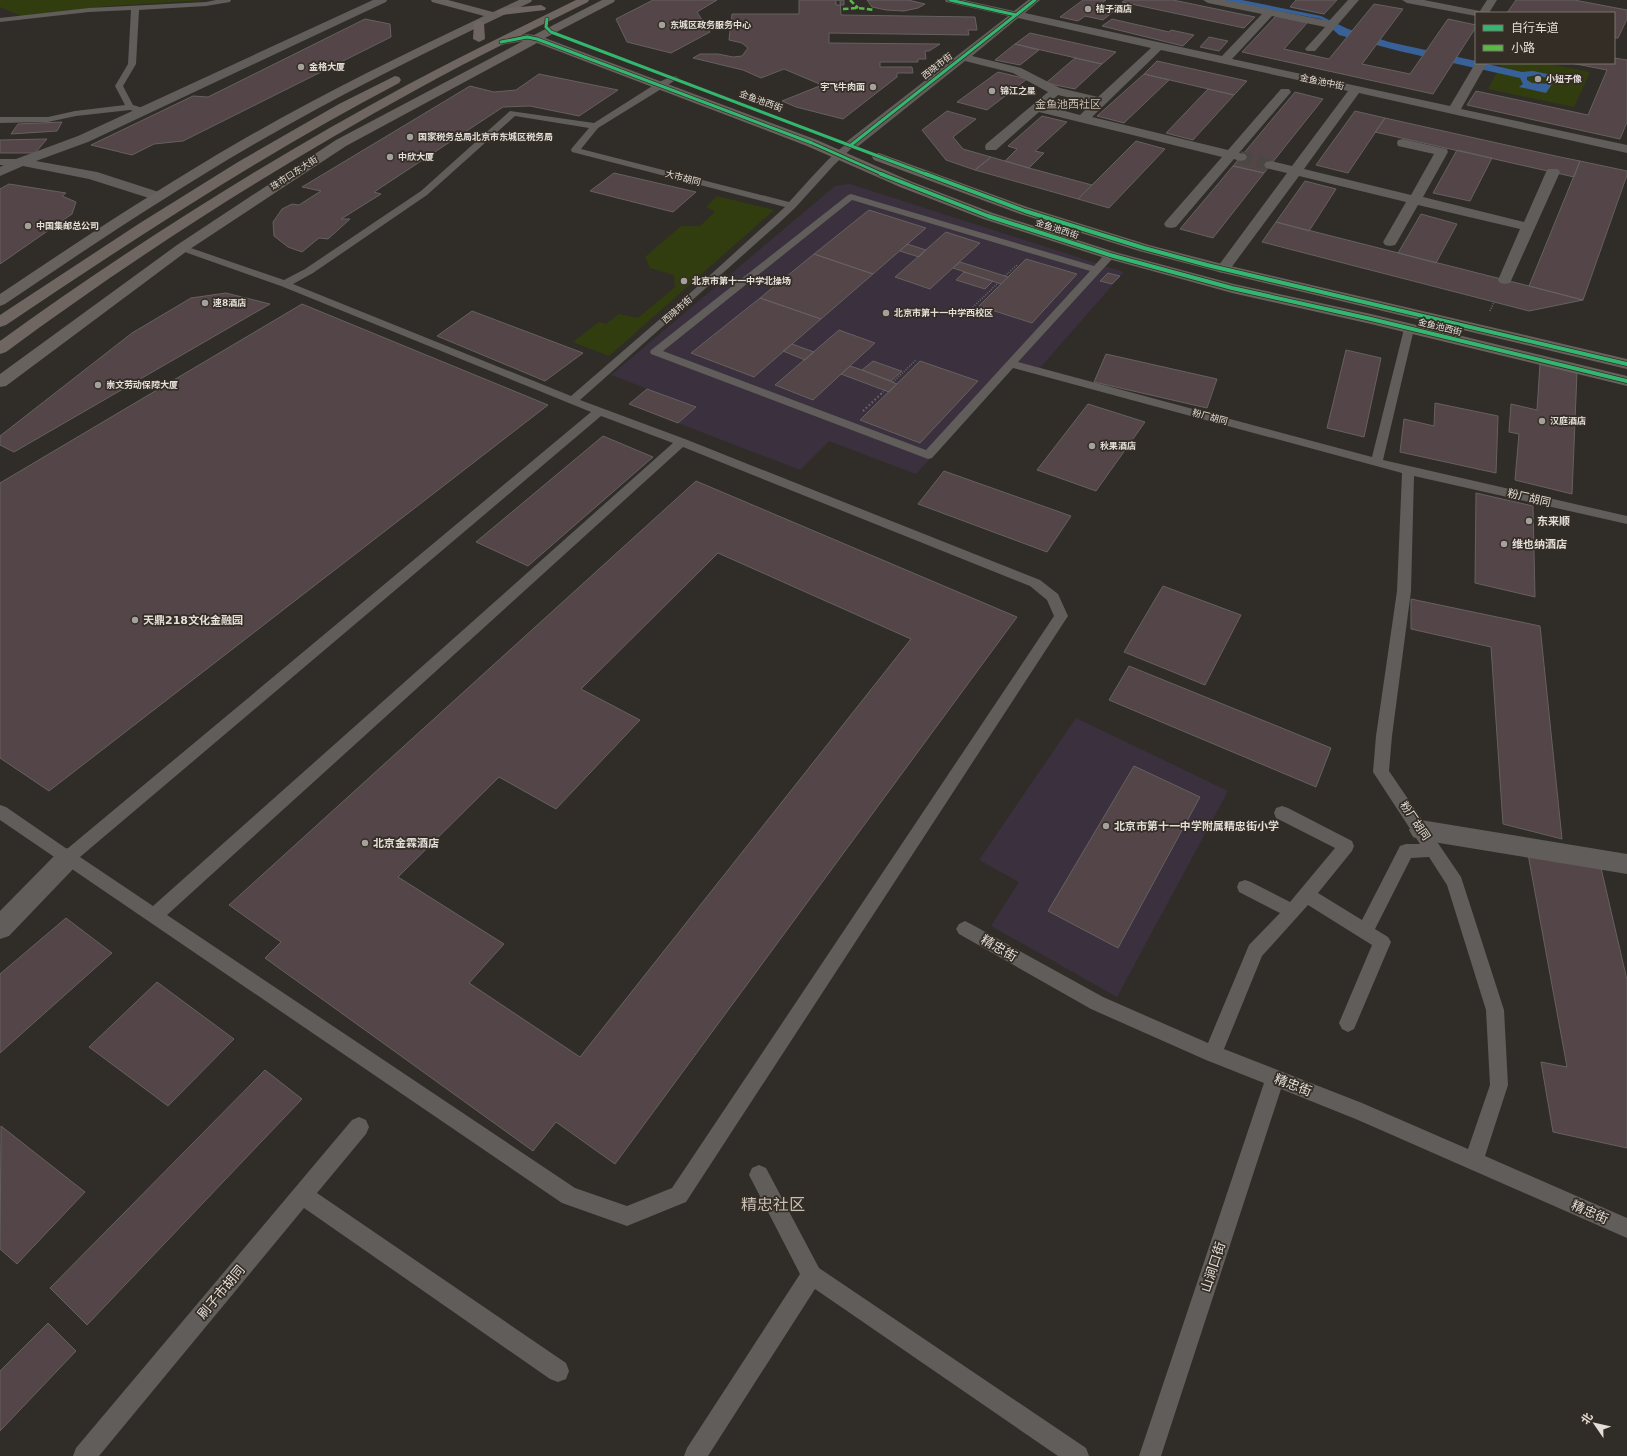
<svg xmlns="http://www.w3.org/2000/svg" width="1627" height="1456" viewBox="0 0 1627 1456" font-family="'DejaVu Sans','Noto Sans SC',sans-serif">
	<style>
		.education { fill: #3a303e }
		.green { fill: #323d0f }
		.water { fill: #376198 }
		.building { fill: #544548; stroke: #656160; fill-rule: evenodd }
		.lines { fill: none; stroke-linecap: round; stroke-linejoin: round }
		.street-tunnel { stroke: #4b4843; stroke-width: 12; stroke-dasharray: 12 6; stroke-linecap: butt }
		.path-far1 { stroke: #6d6a68; stroke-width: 1.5; stroke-dasharray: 1 1.5; stroke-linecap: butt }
		.path { stroke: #6d6a68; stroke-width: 2; stroke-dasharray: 1.5 2.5; stroke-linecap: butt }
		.lane { fill: #605d5b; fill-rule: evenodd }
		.street { fill: #605d5b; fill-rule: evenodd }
		.secondary { fill: #68625e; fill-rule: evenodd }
		.primary { fill: #6f6661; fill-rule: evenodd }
		.quiet { stroke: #58b947; stroke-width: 2.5; stroke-dasharray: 5.5 2.5; stroke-linecap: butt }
		.cycleway-far1-casing { stroke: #342d25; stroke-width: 4.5 }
		.cycleway-casing { stroke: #342d25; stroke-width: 5.5 }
		.cycleway-far1 { stroke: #33b770; stroke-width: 3 }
		.cycleway { stroke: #33b770; stroke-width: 4 }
		.poi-dot { fill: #a4a09b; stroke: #342d25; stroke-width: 1.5 }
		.labels { text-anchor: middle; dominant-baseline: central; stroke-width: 3.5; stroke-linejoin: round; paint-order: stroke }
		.far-poi-label { font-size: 9px; font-weight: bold; fill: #e3ded9; stroke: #342d25; text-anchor: start }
		.far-street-label { font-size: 9px; fill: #e3ded9; stroke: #342d25 }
		.far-quarter-label { font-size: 11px; fill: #c8bfb5; stroke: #342d25 }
		.street-label { font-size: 11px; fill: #e3ded9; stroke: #342d25 }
		.poi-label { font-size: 11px; font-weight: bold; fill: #e3ded9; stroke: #342d25; text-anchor: start }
		.near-street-label { font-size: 13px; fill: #e3ded9; stroke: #342d25 }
		.near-quarter-label { font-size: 16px; fill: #c8bfb5; stroke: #342d25 }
	</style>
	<rect width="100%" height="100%" fill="#302d28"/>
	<path class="education" d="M 850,184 L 1124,272 L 1039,369 L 1018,363 L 916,474 L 829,441 L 800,470 L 678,423 L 695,407 L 611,375 L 835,186 Z
		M 1076,718 L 1228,791 L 1117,997 L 991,926 L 1019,882 L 979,860 Z"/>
	<path class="green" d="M 0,0 L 206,0 L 108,6 L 24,17 L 0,7 Z
		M 1502,63 L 1544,63 L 1590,72 L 1574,107 L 1488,89 Z
		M 717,196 L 774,210 L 609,356 L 573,342 L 599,322 L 606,324 L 619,314 L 638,318 L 675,287 L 674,275 L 650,268 L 645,257 L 681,226 L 700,226 L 715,212 L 706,207 Z"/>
	<path class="water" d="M 1215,0 L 1242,0 L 1321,16 L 1348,29 L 1389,42 L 1476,61 L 1476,63 L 1483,63 L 1522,72 L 1533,71 L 1557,76 L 1555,80 L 1536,75 L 1527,77 L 1527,80 L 1532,83 L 1552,84 L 1546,93 L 1519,87 L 1523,84 L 1520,78 L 1399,51 L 1339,35 L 1321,19 Z"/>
	<path class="building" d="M 653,0 L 717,0 L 697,12 L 710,32 L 671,53 L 627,42 L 616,19 Z
		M 799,0 L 840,0 L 841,15 L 975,17 L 977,30 L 968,30 L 969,35 L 829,33 L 829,43 L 940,44 L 929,51 L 925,51 L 926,59 L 918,59 L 918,62 L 880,62 L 880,67 L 912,67 L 913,73 L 897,73 L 897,77 L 843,119 L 796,107 L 782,101 L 822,85 L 784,69 L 761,78 L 743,70 L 693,58 L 700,54 L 718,54 L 733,57 L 742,56 L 748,48 L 742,43 L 729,40 L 732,14 L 799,14 Z
		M 836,0 L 844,0 L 844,5 L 836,5 Z
		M 867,0 L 908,0 L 925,4 L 918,8 L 904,11 L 886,10 L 872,7 Z
		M 1083,0 L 1106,0 L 1097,7 L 1114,11 L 1103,20 L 1085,16 L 1078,21 L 1060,17 Z
		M 1125,0 L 1173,0 L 1255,17 L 1244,28 L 1122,2 Z
		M 1296,0 L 1337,0 L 1324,14 L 1290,7 Z
		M 1516,0 L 1574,0 L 1627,10 L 1627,19 L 1618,38 L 1614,38 L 1614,13 L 1507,13 Z
		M 1374,4 L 1403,9 L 1362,64 L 1410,74 L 1448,19 L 1476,25 L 1476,27 L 1433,94 L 1242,52 L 1276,16 L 1307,23 L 1284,49 L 1329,59 Z
		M 365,19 L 390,24 L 391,37 L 183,141 L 154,144 L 132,155 L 91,145 L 193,96 L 208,97 Z
		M 1112,19 L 1169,32 L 1171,30 L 1194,35 L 1183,46 L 1102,26 Z
		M 1030,33 L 1116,52 L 1102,64 L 1015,44 Z
		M 1209,37 L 1228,41 L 1219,51 L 1200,47 Z
		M 1015,44 L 1039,50 L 1020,65 L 995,60 Z
		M 1075,58 L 1102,64 L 1075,89 L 1046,83 Z
		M 1614,58 L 1627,60 L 1627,122 L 1620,139 L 1467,105 L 1476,91 L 1588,115 L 1607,70 L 1571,63 L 1614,63 Z
		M 1157,61 L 1247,81 L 1234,95 L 1144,74 Z
		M 998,72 L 1027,79 L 987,110 L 957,102 Z
		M 539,74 L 618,90 L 579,116 L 530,106 L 503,107 L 374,192 L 381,194 L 341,219 L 350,219 L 328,239 L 319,238 L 302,252 L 288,247 L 274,236 L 273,222 L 282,209 L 292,204 L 299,205 L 321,191 L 302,187 L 470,86 L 494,92 L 516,90 Z
		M 1144,74 L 1169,80 L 1124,123 L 1097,116 Z
		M 1208,89 L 1234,95 L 1193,140 L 1166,133 Z
		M 1295,92 L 1323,99 L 1264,173 L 1233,166 Z
		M 947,111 L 976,119 L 953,137 L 963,149 L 991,157 L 975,170 L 946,160 L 922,130 Z
		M 1355,111 L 1385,118 L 1348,173 L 1316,165 Z
		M 1042,116 L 1067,122 L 1035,151 L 1044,153 L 1029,168 L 1005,161 L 1017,149 L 1008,146 Z
		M 1385,118 L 1560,157 L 1580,161 L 1574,177 L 1375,132 Z
		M 62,122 L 57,131 L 11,134 L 18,124 Z
		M 47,139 L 35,153 L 0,153 L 0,140 Z
		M 1136,141 L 1165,149 L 1109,208 L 1078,199 Z
		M 1457,150 L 1492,158 L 1470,201 L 1433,193 Z
		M 991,157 L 1029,168 L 1092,185 L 1078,199 L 975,170 Z
		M 1580,161 L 1627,171 L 1627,175 L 1583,300 L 1529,286 Z
		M 1233,166 L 1264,173 L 1213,238 L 1180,229 Z
		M 614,173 L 696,192 L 673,212 L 590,191 Z
		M 1305,181 L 1336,189 L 1309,231 L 1276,222 Z
		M 9,184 L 66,193 L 62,196 L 76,202 L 72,214 L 0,264 L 0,189 Z
		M 869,210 L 926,228 L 873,274 L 814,254 Z
		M 1421,214 L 1457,224 L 1436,263 L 1398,253 Z
		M 1276,222 L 1529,286 L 1583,300 L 1529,311 L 1262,242 Z
		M 946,232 L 980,243 L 930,289 L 895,277 Z
		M 907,244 L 926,250 L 919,257 L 900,251 Z
		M 814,254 L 873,274 L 821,319 L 760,298 Z
		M 1026,259 L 1077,274 L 1032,323 L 979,306 Z
		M 960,262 L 1005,276 L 1008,277 L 1001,284 L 953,268 Z
		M 964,272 L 993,281 L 985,289 L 956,280 Z
		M 1108,273 L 1120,276 L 1112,284 L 1100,281 Z
		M 226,293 L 270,304 L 14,452 L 0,445 L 0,436 L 132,333 L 191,298 Z
		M 760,298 L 821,319 L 754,377 L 691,353 Z
		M 302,304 L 548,405 L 49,791 L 0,758 L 0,483 Z
		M 472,311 L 583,353 L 545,381 L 437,336 Z
		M 839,330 L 875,343 L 813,400 L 775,385 Z
		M 792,344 L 814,352 L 805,360 L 783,351 Z
		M 1346,350 L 1381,358 L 1364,437 L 1327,428 Z
		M 1106,354 L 1217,379 L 1207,408 L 1094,382 Z
		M 873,361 L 901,371 L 902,371 L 891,381 L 862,370 Z
		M 920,361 L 978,381 L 920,443 L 860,420 Z
		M 1540,364 L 1577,372 L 1572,494 L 1515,480 L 1519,434 L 1509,432 L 1511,404 L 1537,410 Z
		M 850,366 L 862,370 L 897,384 L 889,392 L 841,374 Z
		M 647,389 L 696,407 L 678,423 L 629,404 Z
		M 1435,403 L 1498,416 L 1496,473 L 1400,452 L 1404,419 L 1434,426 Z
		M 1088,404 L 1145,422 L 1096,491 L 1037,470 Z
		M 603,436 L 653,457 L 528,566 L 476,542 Z
		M 944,471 L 1071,516 L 1047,552 L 918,504 Z
		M 696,481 L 1017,617 L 615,1164 L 556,1122 L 533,1151 L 265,958 L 281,942 L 229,905 ZM 718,553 L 911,639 L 580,1057 L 469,983 L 504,944 L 398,877 L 499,777 L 556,809 L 640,720 L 581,689 Z
		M 1476,493 L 1533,506 L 1535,597 L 1475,583 Z
		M 1163,586 L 1241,615 L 1205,685 L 1124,652 Z
		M 1411,599 L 1540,626 L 1562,839 L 1503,824 L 1491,647 L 1411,629 Z
		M 1129,666 L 1331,748 L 1316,787 L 1109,700 Z
		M 1134,766 L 1200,797 L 1118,948 L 1048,911 Z
		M 1528,854 L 1601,868 L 1627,980 L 1627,1148 L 1553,1132 L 1541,1062 L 1567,1067 Z
		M 66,918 L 112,953 L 0,1053 L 0,974 Z
		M 157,982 L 234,1039 L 168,1106 L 89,1047 Z
		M 265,1070 L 302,1099 L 87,1325 L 50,1288 Z
		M 1,1126 L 85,1192 L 17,1264 L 0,1249 Z
		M 48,1323 L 76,1351 L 0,1431 L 0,1371 Z"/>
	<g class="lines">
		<path class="street-tunnel" d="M 1240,157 L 1271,165"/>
		<path class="path-far1" d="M 1005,276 L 1017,265
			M 971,309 L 998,283
			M 1490,311 L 1494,302
			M 893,382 L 916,360
			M 881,394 L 885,390"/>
		<path class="path" d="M 863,411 L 882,393"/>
		<path class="lane" d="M 216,0 L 231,0 L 230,2 L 206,6 L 139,10 L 136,64 L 123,86 L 133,105 L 146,109 L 147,111 L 146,113 L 143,114 L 130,110 L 76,116 L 48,122 L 0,123 L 0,117 L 48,117 L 75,111 L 125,105 L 115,86 L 128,64 L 131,10 L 89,12 L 0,22 L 0,18 L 89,8 L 206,2 Z
			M 672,76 L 675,76 L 679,78 L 598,128 L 581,149 L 789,202 C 801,190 837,146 851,142 L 855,145 L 834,165 L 795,208 L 779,223 L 580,400 L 685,439 L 1040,580 L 1058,594 L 1068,616 L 686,1202 L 627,1226 L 562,1203 L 0,820 L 0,805 L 6,807 L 67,849 L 591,412 L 281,286 L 179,250 L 177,248 L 179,246 L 185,246 L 284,280 L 305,269 L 421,191 L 510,111 L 594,123 L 657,83 ZM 515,116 L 589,128 L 572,148 L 571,150 L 572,152 L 785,207 L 697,287 L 571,396 L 293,284 L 313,273 L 427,195 ZM 601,416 L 673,443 L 153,906 L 80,857 ZM 683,447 L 1030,586 L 1047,600 L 1054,616 L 672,1188 L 627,1206 L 575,1188 L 167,915 Z
			M 0,159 L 21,159 L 25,162 L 21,165 L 0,165 Z
			M 851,194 L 1094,266 L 1106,253 L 1114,253 L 1115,255 L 1114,257 L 1018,362 L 1372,457 L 1404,329 L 1405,327 L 1413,327 L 1414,329 L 1383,460 L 1627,516 L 1627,524 L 1414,476 L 1411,591 L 1392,736 L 1389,771 L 1461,877 L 1504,1010 L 1508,1085 L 1485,1156 L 1627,1218 L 1627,1238 L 1358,1120 L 1281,1089 L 1161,1456 L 1139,1456 L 1264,1083 L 1206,1060 L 1091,1009 L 959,934 L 956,929 L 959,924 L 965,921 L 971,924 L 1103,997 L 1208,1043 L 1249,945 L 1280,913 L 1239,892 L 1237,887 L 1239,882 L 1245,880 L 1251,882 L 1290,902 L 1335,848 L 1276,818 L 1274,813 L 1276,808 L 1282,806 L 1288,808 L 1352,841 L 1354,846 L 1352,851 L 1318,893 L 1362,920 L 1400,846 L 1406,844 L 1420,844 L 1373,772 L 1376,736 L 1397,591 L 1402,473 L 1013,368 L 932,458 L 928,459 L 651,354 L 650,352 L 651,350 L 848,195 ZM 852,200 L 1090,271 L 926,450 L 663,351 ZM 1429,857 L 1447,885 L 1486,1010 L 1490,1085 L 1468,1149 L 1362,1103 L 1224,1049 L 1262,956 L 1308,905 L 1372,945 L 1339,1023 L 1342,1029 L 1348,1032 L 1354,1029 L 1391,942 L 1388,937 L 1375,929 L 1411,858 Z
			M 359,1117 L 366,1120 L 369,1127 L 366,1134 L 317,1193 L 566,1363 L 569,1371 L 566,1379 L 558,1382 L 550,1379 L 304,1208 L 99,1456 L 73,1456 L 76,1448 L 352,1120 Z
			M 759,1165 L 766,1168 L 819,1268 L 1086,1448 L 1089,1456 L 1058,1456 L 815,1289 L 708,1456 L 684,1456 L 687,1448 L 800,1274 L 749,1175 L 752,1168 Z"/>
		<path class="street" d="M 373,0 L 387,0 L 386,2 L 88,142 L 36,161 L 97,172 L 162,193 L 164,196 L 162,199 L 152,199 L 89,179 L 23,166 L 0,176 L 0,167 L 16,159 L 78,136 Z
			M 945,0 L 964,0 L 1014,11 L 1028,0 L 1040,0 L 1025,13 L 1222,56 L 1262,14 L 1208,3 L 1203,0 L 1224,0 L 1329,21 L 1348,0 L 1359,0 L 1315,51 L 1307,51 L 1305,49 L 1325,27 L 1272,16 L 1232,59 L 1450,106 L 1476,62 L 1487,63 L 1461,109 L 1627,145 L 1627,153 L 1359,93 L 1304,169 L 1411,195 L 1434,154 L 1398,146 L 1397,143 L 1398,140 L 1403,139 L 1442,148 L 1447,149 L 1448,152 L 1423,197 L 1524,222 L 1546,172 L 1548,169 L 1558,169 L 1560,172 L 1510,283 L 1505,284 L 1500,283 L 1498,280 L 1520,229 L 1418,205 L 1397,242 L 1395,245 L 1390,246 L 1385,245 L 1383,242 L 1406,202 L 1299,176 L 1228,272 L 1223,273 L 1218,272 L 1216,269 L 1287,173 L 1266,168 L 1264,165 L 1266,162 L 1271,161 L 1292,166 L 1348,91 L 1161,50 L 1092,117 L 1228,150 L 1281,89 L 1289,89 L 1291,92 L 1239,153 L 1245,154 L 1247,157 L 1245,160 L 1240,161 L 1234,159 L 1176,227 L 1171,228 L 1166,227 L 1164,224 L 1166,221 L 1222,157 L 1039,112 L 996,150 L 986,150 L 985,147 L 986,144 L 1048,92 L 1013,73 L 965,61 L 856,148 L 846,148 L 845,145 L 846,142 L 1008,16 L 946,2 ZM 1018,18 L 1151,48 L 1098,97 L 1060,88 L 1021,68 L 972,56 ZM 1058,95 L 1092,103 L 1080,115 L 1046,106 Z
			M 1402,0 L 1424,0 L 1480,11 L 1487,0 L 1497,0 L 1489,13 L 1476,13 L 1476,16 L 1407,3 Z
			M 1421,820 L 1627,854 L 1627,874 L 1421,840 L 1413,837 L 1409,830 L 1413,823 Z
			M 68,848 L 77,851 L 80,858 L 77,865 L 9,936 L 0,939 L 0,911 L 59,851 Z"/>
		<path class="secondary" d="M 431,0 L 448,0 L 493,12 L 519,0 L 532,0 L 531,2 C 436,47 342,93 251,146 C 167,195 86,249 5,304 L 0,306 L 0,294 C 79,241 159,188 242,140 C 320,95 402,55 484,16 L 432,2 Z
			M 602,0 L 615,0 L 614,2 L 545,38 L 817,140 L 910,181 L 993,213 L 1115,252 L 1234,284 L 1371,314 L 1627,376 L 1627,386 L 1371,324 L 1232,293 L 1105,258 L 983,219 L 900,187 L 807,146 L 537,43 L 346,146 L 187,251 L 6,386 L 0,387 L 0,374 L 177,245 L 336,140 L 523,41 L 501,45 L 495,42 L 497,40 L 527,34 L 534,35 Z
			M 879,153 L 1030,208 L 1149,245 L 1226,265 L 1627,359 L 1627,369 L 1223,273 L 1139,251 L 1020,214 L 874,160 L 872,157 L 874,154 Z"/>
		<path class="primary" d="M 576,0 L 589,0 L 588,2 C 530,31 471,59 414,91 C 272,169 136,256 6,352 L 0,354 L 0,341 C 130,247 266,161 407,85 C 463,55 519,28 576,0 Z
			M 541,5 L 546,8 L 545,10 L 501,15 L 496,12 L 501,9 Z
			M 479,20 L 484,23 L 485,39 L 479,42 L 473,39 L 474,23 Z
			M 395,76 L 399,77 L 401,80 L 399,83 C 262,155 134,239 6,325 L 0,327 L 0,315 L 140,223 L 238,162 L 339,104 Z"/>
		<path class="quiet" d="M 850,0 L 858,8
			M 843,9 L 858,8 L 874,10"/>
		<g class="cycleway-far1-casing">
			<path id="cycleway-far1" d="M 950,0 L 1016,15
				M 547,19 L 546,27 L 551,32 L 928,175
				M 501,42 L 527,37 L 537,39 L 812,143 L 884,175
				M 851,145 L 1035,0"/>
		</g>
		<g class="cycleway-casing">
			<path id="cycleway" d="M 881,174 L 988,216 L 1110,255 L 1232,288 L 1371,319 L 1627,381
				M 926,174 L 1025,211 L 1144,248 L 1207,265 L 1627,364"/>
		</g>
		<use href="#cycleway-far1" class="cycleway-far1"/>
		<use href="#cycleway" class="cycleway"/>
	</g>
	<g class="poi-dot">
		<circle cx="1088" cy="9" r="4"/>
		<circle cx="662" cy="25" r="4"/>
		<circle cx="301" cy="67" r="4"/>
		<circle cx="1538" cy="79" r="4"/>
		<circle cx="873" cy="87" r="4"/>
		<circle cx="992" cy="91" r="4"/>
		<circle cx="410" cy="137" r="4"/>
		<circle cx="390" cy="157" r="4"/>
		<circle cx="28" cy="226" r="4"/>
		<circle cx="684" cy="281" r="4"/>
		<circle cx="205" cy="303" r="4"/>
		<circle cx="886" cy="313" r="4"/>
		<circle cx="98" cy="385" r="4"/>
		<circle cx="1542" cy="421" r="4"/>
		<circle cx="1092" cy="446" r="4"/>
		<circle cx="1529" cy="521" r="4"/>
		<circle cx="1504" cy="544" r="4"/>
		<circle cx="135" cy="620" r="4"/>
		<circle cx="1106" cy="826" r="4"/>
		<circle cx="365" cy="843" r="4"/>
	</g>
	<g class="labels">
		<g class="far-poi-label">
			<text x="1096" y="9">桔子酒店</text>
			<text x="670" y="25">东城区政务服务中心</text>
			<text x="309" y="67">金格大厦</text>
			<text x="1546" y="79">小妞子像</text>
			<text x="865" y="87" text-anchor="end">宇飞牛肉面</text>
			<text x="1000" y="91">锦江之星</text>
			<text x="418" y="137">国家税务总局北京市东城区税务局</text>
			<text x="398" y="157">中欣大厦</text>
			<text x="36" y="226">中国集邮总公司</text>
			<text x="692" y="281">北京市第十一中学北操场</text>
			<text x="213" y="303">速8酒店</text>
			<text x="894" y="313">北京市第十一中学西校区</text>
			<text x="106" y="385">崇文劳动保障大厦</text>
			<text x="1550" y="421">汉庭酒店</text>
			<text x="1100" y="446">秋果酒店</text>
		</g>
		<g class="far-street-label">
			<text transform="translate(937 66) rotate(-38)">西晓市街</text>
			<text transform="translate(1322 82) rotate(12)">金鱼池中街</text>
			<text transform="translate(761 101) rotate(20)">金鱼池西街</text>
			<text transform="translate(294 173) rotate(-33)">珠市口东大街</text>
			<text transform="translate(683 178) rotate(15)">大市胡同</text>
			<text transform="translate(1057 229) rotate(18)">金鱼池西街</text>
			<text transform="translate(677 310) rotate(-41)">西晓市街</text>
			<text transform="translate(1440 327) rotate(14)">金鱼池西街</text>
			<text transform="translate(1210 417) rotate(15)">粉厂胡同</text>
		</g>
		<g class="far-quarter-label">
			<text x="1068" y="104">金鱼池西社区</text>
		</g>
		<g class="street-label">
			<text transform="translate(1529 498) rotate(13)">粉厂胡同</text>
			<text transform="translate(1415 821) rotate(56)">粉厂胡同</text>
		</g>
		<g class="poi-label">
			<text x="1537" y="521">东来顺</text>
			<text x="1512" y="544">维也纳酒店</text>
			<text x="143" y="620">天鼎218文化金融园</text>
			<text x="1114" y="826">北京市第十一中学附属精忠街小学</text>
			<text x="373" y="843">北京金霖酒店</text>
		</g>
		<g class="near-street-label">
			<text transform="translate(999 948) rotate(30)">精忠街</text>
			<text transform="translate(1293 1085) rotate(21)">精忠街</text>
			<text transform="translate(1590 1212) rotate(24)">精忠街</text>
			<text transform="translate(1213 1267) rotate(-72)">山涧口街</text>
			<text transform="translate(221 1292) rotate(-50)">刷子市胡同</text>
		</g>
		<g class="near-quarter-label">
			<text x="773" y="1204">精忠社区</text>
		</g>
	</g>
	<rect x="1475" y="12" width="140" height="52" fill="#342d25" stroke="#7a746d"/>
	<rect x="1483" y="25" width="20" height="6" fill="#33b770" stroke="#7a746d"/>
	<text x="1511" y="32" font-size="12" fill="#e3ded9">自行车道</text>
	<rect x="1483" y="45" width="20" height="6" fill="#58b947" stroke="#7a746d"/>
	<text x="1511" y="52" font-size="12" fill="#e3ded9">小路</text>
	<g transform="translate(1595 1424) rotate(304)" stroke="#342d25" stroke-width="3" paint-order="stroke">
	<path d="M0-3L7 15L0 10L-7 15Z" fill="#e3ded9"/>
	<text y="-6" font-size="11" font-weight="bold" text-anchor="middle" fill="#e3ded9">北</text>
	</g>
</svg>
